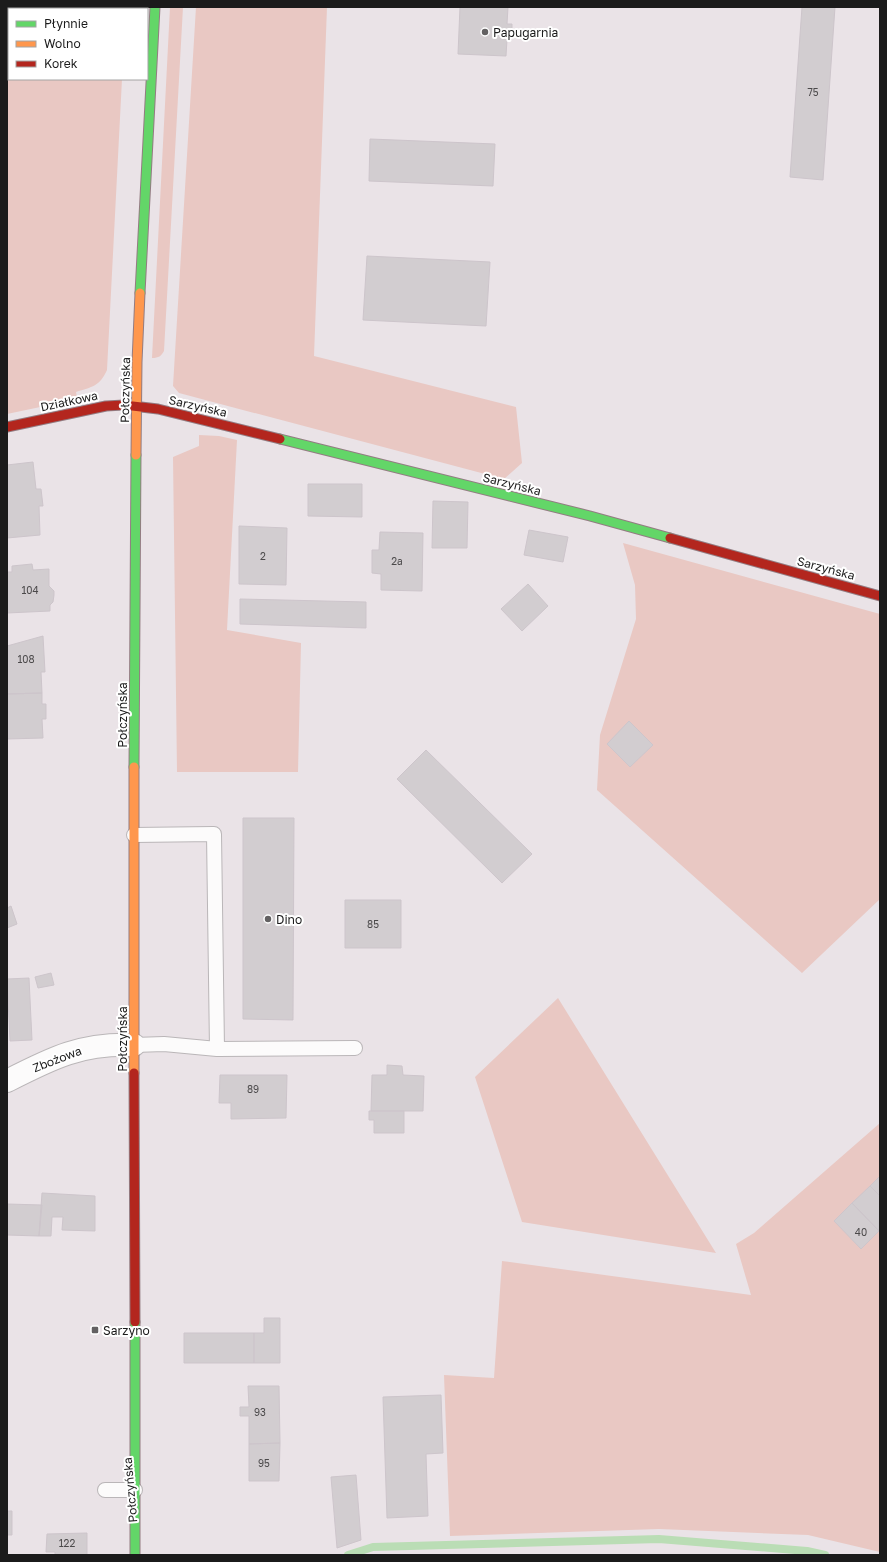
<svg xmlns="http://www.w3.org/2000/svg" width="887" height="1562" viewBox="0 0 887 1562" font-family="'Golos Text',sans-serif">
	<style>
		.grass { fill: #e9c8c3 }
		.lines { fill: none; stroke-linecap: round; stroke-linejoin: round }
		.stream { stroke: #baddb5; stroke-width: 8 }
		.building { fill: #d2cdd0; stroke: #cdc5cb }
		.lane-casing { stroke: #bab6b8; stroke-width: 16 }
		.street-casing { stroke: #bab6b8; stroke-width: 24 }
		.fast-casing { stroke: #937c82; stroke-width: 11 }
		.slow-casing { stroke: #937c82; stroke-width: 11 }
		.jam-casing { stroke: #937c82; stroke-width: 11 }
		.lane { stroke: #fcfbfb; stroke-width: 14 }
		.street { stroke: #fcfbfb; stroke-width: 22 }
		.fast { stroke: #63d668; stroke-width: 9 }
		.slow { stroke: #ff974d; stroke-width: 9 }
		.jam { stroke: #b3261e; stroke-width: 9 }
		.poi-dot { fill: #636162; stroke: #fff; stroke-width: 1.5 }
		.labels { text-anchor: middle; dominant-baseline: central; stroke-width: 4; stroke-linejoin: round; paint-order: stroke }
		.number-label { font-size: 10px; fill: #4b494a }
		.poi-label { font-size: 12px; fill: #1b1b1b; stroke: #fff; text-anchor: start }
		.street-label { font-size: 12px; fill: #1b1b1b; stroke: #fff }
	</style>
	<rect width="100%" height="100%" fill="#eae3e7"/>
	<path class="grass" d="M 7,7 L 126,7 L 126,9 L 9,9 L 9,79 L 122,79 L 107,370 C 100,386 92,387 76,392 L 78,402 L 70,404 L 64,402 L 7,414 Z
		M 170,7 L 183,7 L 164,351 C 161,356 159,358 152,358 Z
		M 196,7 L 327,7 L 314,356 L 516,407 L 522,463 L 504,479 L 194,397 L 179,393 L 173,386 Z
		M 199,435 L 219,436 L 237,440 L 227,630 L 301,643 L 298,772 L 177,772 L 173,457 L 199,446 Z
		M 623,543 L 880,614 L 880,899 L 802,973 L 597,790 L 600,735 L 636,619 L 635,585 Z
		M 558,998 L 716,1253 L 522,1222 L 475,1077 Z
		M 880,1123 L 880,1552 L 808,1535 L 659,1529 L 450,1536 L 444,1375 L 494,1378 L 502,1261 L 751,1295 L 736,1244 L 754,1233 Z"/>
	<g class="lines">
		<path class="stream" d="M 348,1555 L 373,1547 L 659,1539 L 807,1551 L 825,1555"/>
	</g>
	<path class="building" d="M 460,7 L 508,7 L 507,24 L 512,24 L 512,39 L 507,39 L 506,56 L 458,54 Z
		M 802,7 L 835,7 L 823,180 L 790,177 Z
		M 370,139 L 495,144 L 493,186 L 369,181 Z
		M 367,256 L 490,262 L 486,326 L 363,320 Z
		M 33,462 L 36,489 L 41,489 L 43,506 L 39,506 L 40,535 L 7,538 L 7,465 Z
		M 308,484 L 362,484 L 362,517 L 308,516 Z
		M 433,501 L 468,502 L 467,548 L 432,548 Z
		M 239,526 L 287,528 L 286,585 L 239,584 Z
		M 529,530 L 568,537 L 563,562 L 524,555 Z
		M 380,532 L 423,533 L 422,591 L 381,590 L 381,574 L 372,573 L 372,550 L 379,550 Z
		M 32,564 L 33,570 L 49,569 L 49,586 L 54,591 L 54,595 L 53,602 L 50,605 L 50,611 L 7,613 L 7,572 L 12,572 L 12,566 Z
		M 528,584 L 548,606 L 522,631 L 501,609 Z
		M 240,599 L 366,602 L 366,628 L 240,624 Z
		M 43,636 L 45,672 L 41,672 L 42,693 L 7,694 L 7,646 Z
		M 42,693 L 42,704 L 46,704 L 46,719 L 42,719 L 43,738 L 7,739 L 7,694 Z
		M 629,721 L 653,745 L 630,767 L 607,744 Z
		M 426,750 L 532,854 L 502,883 L 397,779 Z
		M 243,818 L 294,818 L 293,1020 L 243,1019 Z
		M 345,900 L 401,900 L 401,948 L 345,948 Z
		M 11,906 L 17,924 L 7,928 L 7,908 Z
		M 51,973 L 54,985 L 38,988 L 35,977 Z
		M 29,978 L 32,1040 L 10,1041 L 7,979 Z
		M 387,1065 L 402,1066 L 403,1075 L 424,1076 L 423,1111 L 371,1111 L 372,1075 L 387,1075 Z
		M 220,1075 L 287,1075 L 286,1118 L 231,1119 L 231,1103 L 219,1103 Z
		M 369,1111 L 404,1111 L 404,1133 L 374,1133 L 374,1120 L 369,1120 Z
		M 880,1176 L 880,1196 L 870,1186 Z
		M 870,1186 L 880,1196 L 879,1231 L 852,1203 Z
		M 42,1193 L 95,1196 L 95,1231 L 62,1230 L 63,1217 L 52,1217 L 51,1236 L 39,1236 Z
		M 852,1203 L 879,1231 L 861,1249 L 834,1221 Z
		M 7,1204 L 42,1205 L 39,1236 L 7,1235 Z
		M 264,1318 L 280,1318 L 280,1363 L 254,1363 L 254,1333 L 264,1333 Z
		M 184,1333 L 254,1333 L 254,1363 L 184,1363 Z
		M 248,1386 L 279,1386 L 280,1443 L 249,1444 L 249,1416 L 240,1416 L 240,1407 L 249,1407 Z
		M 441,1395 L 443,1453 L 426,1454 L 428,1516 L 387,1518 L 383,1397 Z
		M 280,1443 L 279,1481 L 249,1481 L 249,1444 Z
		M 356,1475 L 361,1540 L 337,1548 L 331,1477 Z
		M 7,1511 L 12,1511 L 12,1535 L 7,1535 Z
		M 87,1533 L 87,1555 L 55,1555 L 55,1552 L 46,1552 L 47,1534 Z"/>
	<g class="lines">
		<g class="lane-casing">
			<path id="lane" d="M 134,835 L 214,834 L 217,1049
				M 134,1045 L 164,1044 L 217,1049 L 355,1048
				M 105,1490 L 135,1490"/>
		</g>
		<g class="street-casing">
			<path id="street" d="M 7,1081 C 52,1058 81,1043 134,1045"/>
		</g>
		<g class="fast-casing">
			<path id="fast" d="M 140,293 L 155,7
				M 280,439 L 590,516 L 670,538
				M 134,767 L 136,455
				M 135,1322 L 135,1555"/>
		</g>
		<g class="slow-casing">
			<path id="slow" d="M 136,455 L 137,362 L 140,293
				M 134,1073 L 134,767"/>
		</g>
		<g class="jam-casing">
			<path id="jam" d="M 7,427 L 106,406 L 124,405 L 158,409 L 280,439
				M 670,538 L 880,596
				M 134,1073 L 135,1322"/>
		</g>
		<use href="#lane" class="lane"/>
		<use href="#street" class="street"/>
		<use href="#fast" class="fast"/>
		<use href="#slow" class="slow"/>
		<use href="#jam" class="jam"/>
	</g>
	<g class="poi-dot">
		<circle cx="485" cy="32" r="4"/>
		<circle cx="268" cy="919" r="4"/>
		<rect x="91" y="1326" width="8" height="8" rx="2"/>
	</g>
	<g class="labels">
		<g class="number-label">
			<text x="813" y="92">75</text>
			<text x="263" y="556">2</text>
			<text x="397" y="561">2a</text>
			<text x="30" y="590">104</text>
			<text x="26" y="659">108</text>
			<text x="373" y="924">85</text>
			<text x="253" y="1089">89</text>
			<text x="861" y="1232">40</text>
			<text x="260" y="1412">93</text>
			<text x="264" y="1463">95</text>
			<text x="67" y="1543">122</text>
		</g>
		<g class="poi-label">
			<text x="493" y="32">Papugarnia</text>
			<text x="276" y="919">Dino</text>
			<text x="103" y="1330">Sarzyno</text>
		</g>
		<g class="street-label">
			<text transform="translate(125 390) rotate(-89)">Połczyńska</text>
			<text transform="translate(69 401) rotate(-12)">Działkowa</text>
			<text transform="translate(198 406) rotate(13)">Sarzyńska</text>
			<text transform="translate(512 484) rotate(14)">Sarzyńska</text>
			<text transform="translate(826 568) rotate(15)">Sarzyńska</text>
			<text transform="translate(122 715) rotate(-90)">Połczyńska</text>
			<text transform="translate(122 1039) rotate(-90)">Połczyńska</text>
			<text transform="translate(57 1059) rotate(-21)">Zbożowa</text>
			<text transform="translate(130 1490) rotate(-95)">Połczyńska</text>
		</g>
	</g>
	<rect width="887" height="1562" fill="none" stroke="#1b1b1b" stroke-width="16"/>
	<rect x="8" y="8" width="140" height="72" fill="#ffffff" stroke="#a4a4a4"/>
	<rect x="16" y="21" width="20" height="6" fill="#63d668" stroke="#a4a4a4"/>
	<text x="44" y="28" font-size="12" fill="#1b1b1b">Płynnie</text>
	<rect x="16" y="41" width="20" height="6" fill="#ff974d" stroke="#a4a4a4"/>
	<text x="44" y="48" font-size="12" fill="#1b1b1b">Wolno</text>
	<rect x="16" y="61" width="20" height="6" fill="#b3261e" stroke="#a4a4a4"/>
	<text x="44" y="68" font-size="12" fill="#1b1b1b">Korek</text>
</svg>
